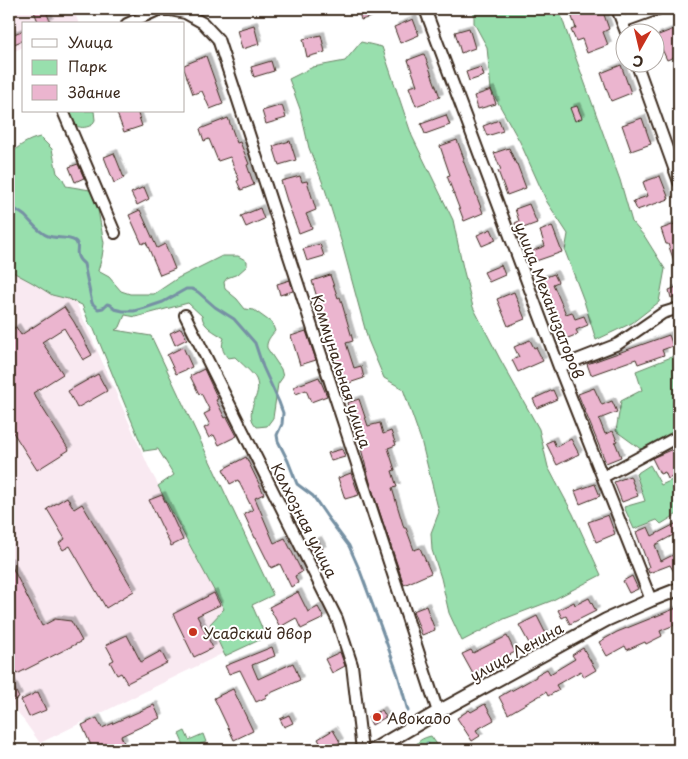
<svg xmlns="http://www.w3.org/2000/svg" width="688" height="759" viewBox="0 0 688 759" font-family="'Playpen Sans',sans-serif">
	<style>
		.built { fill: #f9e9f1 }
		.green { fill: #98dfad; stroke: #6a8466 }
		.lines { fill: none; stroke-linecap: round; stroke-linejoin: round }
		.stream { stroke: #7691a4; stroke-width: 3 }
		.building { fill: #ebb5cf; stroke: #3b2a1e; filter: url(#shadow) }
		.minor-casing { stroke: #3b2a1e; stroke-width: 14 }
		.tertiary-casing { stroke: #3b2a1e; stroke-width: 16 }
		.minor { stroke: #fff; stroke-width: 10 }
		.tertiary { stroke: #fff; stroke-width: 12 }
		.poi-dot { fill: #c8321e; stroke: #fff; stroke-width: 2 }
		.labels { text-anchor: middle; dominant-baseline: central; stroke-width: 4; stroke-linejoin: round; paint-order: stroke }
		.street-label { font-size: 15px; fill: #3b2a1e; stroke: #fff }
		.poi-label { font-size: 15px; fill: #3b2a1e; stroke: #fff; text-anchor: start }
	</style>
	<defs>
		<filter id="shadow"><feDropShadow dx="3.5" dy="-3.5" stdDeviation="0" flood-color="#0004"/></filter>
	</defs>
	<rect width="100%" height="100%" fill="#fff"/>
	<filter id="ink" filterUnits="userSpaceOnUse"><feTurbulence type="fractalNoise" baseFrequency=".02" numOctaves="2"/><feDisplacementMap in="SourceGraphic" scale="10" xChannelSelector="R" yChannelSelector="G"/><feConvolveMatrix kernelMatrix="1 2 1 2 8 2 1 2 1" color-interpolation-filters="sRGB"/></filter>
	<g filter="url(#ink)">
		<path class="built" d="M 9,9 L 73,9 L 79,24 L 24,24 L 24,47 L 9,53 Z
			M 51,246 L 150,470 L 246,642 L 40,743 L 9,700 L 9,267 Z"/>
		<path class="green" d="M 474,9 L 559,9 L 570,42 L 620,180 L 632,222 L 645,237 L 665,269 L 659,302 L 632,323 L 596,340 L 584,301 L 565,251 L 568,234 L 547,202 L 520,142 L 491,90 L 487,47 L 474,23 Z
			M 361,42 L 382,47 L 412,136 L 453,220 L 463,268 L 473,307 L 500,359 L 539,429 L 548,467 L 573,514 L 601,575 L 551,601 L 504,619 L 462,641 L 449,613 L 441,578 L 432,550 L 431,533 L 439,512 L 421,440 L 403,389 L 384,378 L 368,340 L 342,244 L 325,189 L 309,148 L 300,109 L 289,79 L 313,67 L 345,61 Z
			M 66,111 L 94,111 L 95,120 L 92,125 C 77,132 72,123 66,111 Z
			M 40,137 L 52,149 L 57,173 L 63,179 L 66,186 L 90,190 L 96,199 L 104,243 L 102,257 L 98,271 L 109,277 L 121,291 L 130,294 L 154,294 L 178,278 L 222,256 L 238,256 L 247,261 L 247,266 L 238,274 L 227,278 L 224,282 L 225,289 L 237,299 L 245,309 L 254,310 L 272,323 L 275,331 C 271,336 266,341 267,348 L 281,369 L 283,377 L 278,384 L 273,418 L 267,426 L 257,427 C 241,411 264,396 256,379 C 254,374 240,362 235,357 L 228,358 C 222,351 221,346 224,338 C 215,332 203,327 202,316 L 188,303 L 136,317 L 125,315 L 120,327 L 115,330 L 151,336 L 273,595 L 252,605 L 266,637 L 225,656 L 210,624 L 224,609 L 158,486 L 174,475 L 158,449 L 144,451 L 93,327 L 90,325 L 82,305 L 68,299 L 52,295 L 33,283 L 9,270 L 9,155 C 19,146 27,140 40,137 Z
			M 679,354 L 679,429 L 642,450 L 616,431 L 621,401 L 642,390 L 636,371 Z
			M 650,465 L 661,485 L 679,477 L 679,513 L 661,524 L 657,520 L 634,529 L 624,507 L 645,501 L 636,474 Z
			M 185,731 L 189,740 L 203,734 L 206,742 L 186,750 L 179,734 Z
			M 431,736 L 441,750 L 416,750 C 415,741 423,738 431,736 Z"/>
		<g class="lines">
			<path class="stream" d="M 9,205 C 14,209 20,212 25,216 C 32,223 39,233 48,236 C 56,239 68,236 75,241 C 82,246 71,254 84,264 L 92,303 L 98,309 L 103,308 L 107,304 L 111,305 L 114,309 L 123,311 L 134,311 L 145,308 L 163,302 L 186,289 L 192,289 L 198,292 L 215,307 L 234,319 L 255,343 L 263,367 L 279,402 L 283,413 L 282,424 L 277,435 L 278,441 L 288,461 L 297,484 L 313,496 L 328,518 L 349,546 L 360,571 L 379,622 L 398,675 L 408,711
				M 427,743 L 431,750"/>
		</g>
		<path class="building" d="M 33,9 L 45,9 L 50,21 L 44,24 L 39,24 Z
			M 358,9 L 390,9 L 390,11 L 361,20 Z
			M 569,9 L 602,9 L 609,29 L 603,32 L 608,45 L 587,53 L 582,39 L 576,41 L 571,30 L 576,28 Z
			M 413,19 L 419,35 L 400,43 L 394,27 Z
			M 254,25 L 259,44 L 242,49 L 237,30 Z
			M 679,27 L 679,55 L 667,60 L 656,36 Z
			M 469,28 L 475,48 L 461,53 L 455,32 Z
			M 24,30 L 24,40 L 9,46 L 9,36 Z
			M 321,35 L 325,52 L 307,57 L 303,39 Z
			M 424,54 L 440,97 L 416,106 L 409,87 L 417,85 L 408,60 Z
			M 206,56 L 223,104 L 210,109 L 202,91 L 193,94 L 184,69 L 184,65 Z
			M 271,61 L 274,71 L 254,77 L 251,67 Z
			M 621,65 L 631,93 L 611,101 L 601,73 Z
			M 481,67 L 484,76 L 469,81 L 466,72 Z
			M 491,90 L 496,104 L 478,109 L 474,96 Z
			M 282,105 L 286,118 L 266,124 L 262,111 Z
			M 577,106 L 582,118 L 575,121 L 570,108 Z
			M 116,111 L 137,111 L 142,126 L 124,132 Z
			M 446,115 L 450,125 L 425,134 L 421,124 Z
			M 228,118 L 237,143 L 240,142 L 249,164 L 247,165 L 254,185 L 241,190 L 237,181 L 239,180 L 230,157 L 218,161 L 209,139 L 204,141 L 200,129 Z
			M 642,118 L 651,144 L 631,151 L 622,125 Z
			M 499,120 L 503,131 L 487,136 L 483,126 Z
			M 457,140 L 464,159 L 463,160 L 483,213 L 464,221 L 447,176 L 450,175 L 440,146 Z
			M 290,141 L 296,160 L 279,165 L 273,146 Z
			M 509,148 L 516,164 L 517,164 L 526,188 L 507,195 L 498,171 L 501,170 L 494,153 Z
			M 114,153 L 124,178 L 114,183 L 104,157 Z
			M 78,164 L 84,178 L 75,182 L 69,167 Z
			M 300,176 L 302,182 L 307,181 L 316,210 L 306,214 L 312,228 L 299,233 L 288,204 L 281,181 Z
			M 660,176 L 669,199 L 637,210 L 633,201 L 648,196 L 643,182 Z
			M 144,187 L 149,199 L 137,205 L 131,193 Z
			M 529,204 L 537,223 L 518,230 L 515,223 L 519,221 L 515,209 Z
			M 260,208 L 264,219 L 246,227 L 241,216 Z
			M 140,210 L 157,248 L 165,244 L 175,269 L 160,275 L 146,242 L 142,244 L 129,215 Z
			M 675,224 L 679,236 L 679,272 L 678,272 L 668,244 L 666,244 L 661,229 Z
			M 552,226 L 562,252 L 536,261 L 532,251 L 545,246 L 540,231 Z
			M 491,229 L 496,240 L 482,246 L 477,235 Z
			M 320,244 L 324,256 L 307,261 L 303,249 Z
			M 501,265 L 505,275 L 489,282 L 484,272 Z
			M 554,274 L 558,282 L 553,284 L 566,314 L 572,312 L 575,319 L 584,316 L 588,325 L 576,330 L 578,334 L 563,340 L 548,298 L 549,298 L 541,279 Z
			M 330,275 L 338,298 L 340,297 L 353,341 L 346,343 L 354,368 L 361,366 L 364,378 L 343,385 L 339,373 L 340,373 L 318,304 L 319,304 L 312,281 Z
			M 290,280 L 293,291 L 280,295 L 277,284 Z
			M 679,286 L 679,295 L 671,298 L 669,290 Z
			M 514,292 L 525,319 L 508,326 L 497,299 Z
			M 64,307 L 74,322 L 92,355 L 83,360 L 64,328 L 42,342 L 63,374 L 33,393 L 69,450 L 37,470 L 9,426 L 9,332 L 16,327 L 21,335 Z
			M 181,328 L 187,339 L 175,345 L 170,333 Z
			M 306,331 L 316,360 L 300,365 L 291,336 Z
			M 669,335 L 673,346 L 662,350 L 664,355 L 638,364 L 636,359 L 591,375 L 587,364 Z
			M 530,340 L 534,348 L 536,347 L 543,361 L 518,372 L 512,360 L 519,357 L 514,347 Z
			M 183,347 L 192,367 L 176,374 L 167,355 Z
			M 204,369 L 218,399 L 216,400 L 225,418 L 227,417 L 237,436 L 219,445 L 214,435 L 209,438 L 204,428 L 210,425 L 204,414 L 210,411 L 201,393 L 199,394 L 190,376 Z
			M 98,374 L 107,391 L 77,408 L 68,391 Z
			M 319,377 L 327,396 L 311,402 L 306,390 L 296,394 L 293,387 Z
			M 594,388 L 602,405 L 612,401 L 617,412 L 599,419 L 605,434 L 613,431 L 617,441 L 615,442 L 621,457 L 606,463 L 578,394 Z
			M 553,390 L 557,399 L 537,408 L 533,399 Z
			M 359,399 L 368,426 L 380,423 L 383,434 L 391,431 L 396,445 L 388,448 L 395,470 L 392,471 L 397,487 L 392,488 L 404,528 L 406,528 L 414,550 L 420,548 L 431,573 L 404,585 L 371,486 L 356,430 L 347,403 Z
			M 571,439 L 579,454 L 557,465 L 546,443 L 553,440 L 556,447 Z
			M 675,448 L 679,457 L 679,474 L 668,479 L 665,472 L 660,474 L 652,458 Z
			M 342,449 L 345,457 L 331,461 L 328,453 Z
			M 246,457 L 264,494 L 255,498 L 274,543 L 285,538 L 302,572 L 295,576 L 298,583 L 291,587 L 280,564 L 271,568 L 256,538 L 255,538 L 244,514 L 253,510 L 238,480 L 230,484 L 223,469 Z
			M 351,473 L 359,495 L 345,499 L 338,478 Z
			M 630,476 L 638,496 L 622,502 L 614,482 Z
			M 595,484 L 600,496 L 580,504 L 575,491 Z
			M 162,495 L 183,540 L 171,546 L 149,500 Z
			M 67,497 L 74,509 L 82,504 L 134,591 L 106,608 L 70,546 L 63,550 L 59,543 L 65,539 L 47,509 Z
			M 608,515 L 615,534 L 596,542 L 588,522 Z
			M 679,522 L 679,532 L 655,545 L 661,561 L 679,552 L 679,569 L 674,572 L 670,565 L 649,573 L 647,568 L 649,567 L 636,532 L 648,527 L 652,536 Z
			M 318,540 L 323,549 L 312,554 L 308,545 Z
			M 9,561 L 42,626 L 55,619 L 71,621 L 82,641 L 17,674 L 9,659 Z
			M 632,576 L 638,589 L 629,593 L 623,581 Z
			M 298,592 L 308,612 L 318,607 L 324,618 L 301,629 L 296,618 L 280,627 L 269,607 Z
			M 214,593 L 220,605 L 197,616 L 213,648 L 194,657 L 173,614 Z
			M 589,598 L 596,611 L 570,624 L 566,616 L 562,618 L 558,610 L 574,602 L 575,605 Z
			M 426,606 L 435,630 L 422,635 L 413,611 Z
			M 679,607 L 679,623 L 660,631 L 662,636 L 646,644 L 645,642 L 627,650 L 625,646 L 607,656 L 599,642 L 617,632 Z
			M 537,616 L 547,636 L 530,645 L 519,625 Z
			M 127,635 L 141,662 L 161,651 L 167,663 L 127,683 L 121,673 L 117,675 L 110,662 L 114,660 L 106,645 Z
			M 507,636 L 515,652 L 473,674 L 462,654 L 471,650 L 473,653 Z
			M 272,647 L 275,656 L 252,665 L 258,679 L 293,663 L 300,680 L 266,695 L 267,697 L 256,702 L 240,670 L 229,674 L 225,666 Z
			M 583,648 L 596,670 L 584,677 L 581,671 L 556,685 L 559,690 L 548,696 L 546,692 L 508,714 L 499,697 L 511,690 L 511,691 L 536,677 L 536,675 L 547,669 L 550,674 L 575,659 L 572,655 Z
			M 340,652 L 345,666 L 332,673 L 325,659 Z
			M 9,677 L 19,698 L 9,702 Z
			M 233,689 L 253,731 L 234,740 L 214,698 Z
			M 38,692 L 46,710 L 29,717 L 21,700 Z
			M 485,704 L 494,720 L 476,730 L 480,736 L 472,741 L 457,718 L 469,710 L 471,712 Z
			M 154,705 L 160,718 L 121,736 L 124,743 L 112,748 L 113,750 L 93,750 L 82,725 L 97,718 L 102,728 Z
			M 382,710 L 386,717 L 372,725 L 368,717 Z
			M 289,715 L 293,723 L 284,727 L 280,719 Z
			M 333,730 L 340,742 L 328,750 L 324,750 L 318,739 Z"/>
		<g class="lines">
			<g class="minor-casing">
				<path id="minor" d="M 425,9 L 559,367 L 651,600
					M 617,9 L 626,32
					M 622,22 L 658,9
					M 127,24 L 158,10 L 170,10 L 185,13 L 203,23 L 218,39 L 438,712
					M 636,62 L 679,182
					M 63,111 L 115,233
					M 185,315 L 337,619 L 352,665 L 362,750
					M 559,367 L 618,344 L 663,313 L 679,308
					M 603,477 L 679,436"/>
			</g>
			<g class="tertiary-casing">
				<path id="tertiary" d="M 373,750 L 438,712 L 606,620 L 651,600 L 679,589"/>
			</g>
			<use href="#minor" class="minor"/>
			<use href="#tertiary" class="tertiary"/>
		</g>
	</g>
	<g class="poi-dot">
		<circle cx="193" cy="632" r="5"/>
		<circle cx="377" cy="717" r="5"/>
	</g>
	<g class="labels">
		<g class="street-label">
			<text transform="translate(550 300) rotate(69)">улица Механизаторов</text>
			<text transform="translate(342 371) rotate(72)">Коммунальная улица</text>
			<text transform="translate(305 520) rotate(63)">Колхозная улица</text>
			<text transform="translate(516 651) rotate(-29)">улица Ленина</text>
		</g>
		<g class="poi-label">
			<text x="203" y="632">Усадский двор</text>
			<text x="387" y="717">Авокадо</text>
		</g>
	</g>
	<rect width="688" height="759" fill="none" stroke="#fff" stroke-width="30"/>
	<rect x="15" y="15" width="658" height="729" fill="none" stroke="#3b2a1e" stroke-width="2" filter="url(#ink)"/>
	<rect x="22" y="22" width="162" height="90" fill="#ffffff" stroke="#b1aaa5"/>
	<rect x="32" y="39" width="25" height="8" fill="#ffffff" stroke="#b1aaa5"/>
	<text x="68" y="48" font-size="15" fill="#3b2a1e">Улица</text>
	<rect x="32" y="60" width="25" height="15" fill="#98dfad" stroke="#b1aaa5"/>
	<text x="68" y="72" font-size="15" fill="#3b2a1e">Парк</text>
	<rect x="32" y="85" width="25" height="15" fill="#ebb5cf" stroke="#b1aaa5"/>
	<text x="68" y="98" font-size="15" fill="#3b2a1e">Здание</text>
	<g transform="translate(640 48) rotate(188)"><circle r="24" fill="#ffffff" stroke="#b1aaa5"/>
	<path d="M0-4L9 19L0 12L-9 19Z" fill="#c8321e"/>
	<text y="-8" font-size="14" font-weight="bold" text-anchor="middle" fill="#3b2a1e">С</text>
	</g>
</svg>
